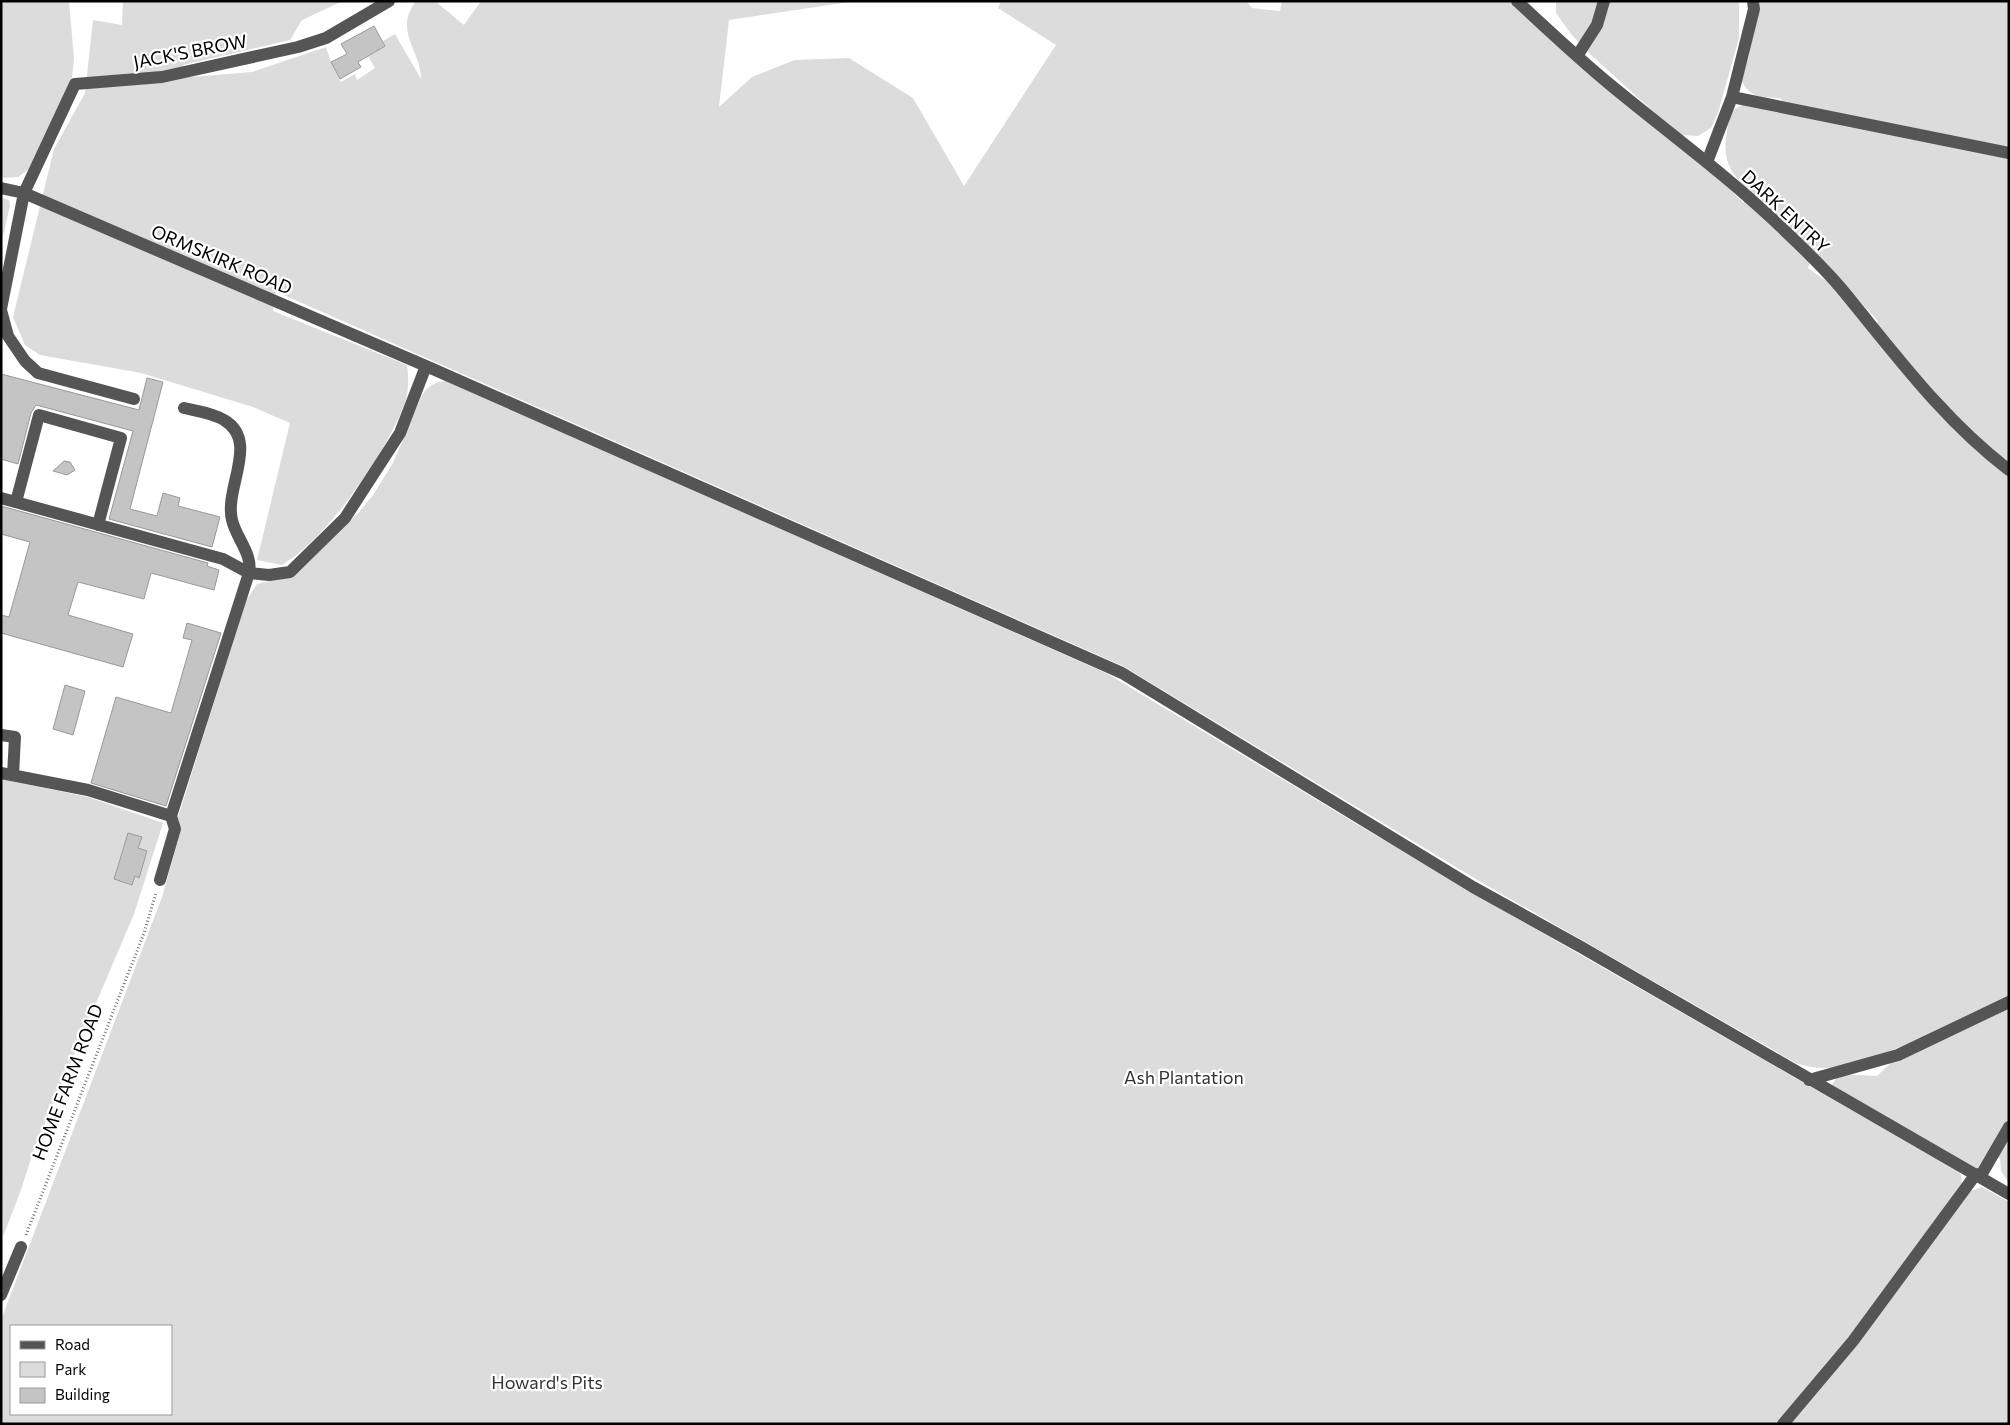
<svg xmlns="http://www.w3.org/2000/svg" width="2010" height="1425" viewBox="0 0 2010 1425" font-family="Commissioner,sans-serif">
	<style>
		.green { fill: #dcdcdc; fill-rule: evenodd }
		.building { fill: #c4c4c4; stroke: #999 }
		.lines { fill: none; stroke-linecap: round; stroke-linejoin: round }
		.path { stroke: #777; stroke-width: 3; stroke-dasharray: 1 2.5; stroke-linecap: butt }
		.minor { stroke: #555; stroke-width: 12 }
		.labels { text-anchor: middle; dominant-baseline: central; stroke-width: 4.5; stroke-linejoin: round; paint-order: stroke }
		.street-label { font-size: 18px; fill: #000; stroke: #fff }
		.park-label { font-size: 18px; fill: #333; stroke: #fff }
	</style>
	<rect width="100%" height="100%" fill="#fff"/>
	<path class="green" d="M 1,1 L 69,1 L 74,59 L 72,78 L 28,170 L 18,177 L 1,178 Z
		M 123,1 L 343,1 L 302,20 L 290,40 L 183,65 L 191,77 L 252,72 L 326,47 L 331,62 L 341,82 L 355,74 L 357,80 L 375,68 L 368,56 L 385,46 L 383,41 L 395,34 L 421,79 C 421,50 393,31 416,1 L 435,1 L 464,25 L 481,1 L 856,1 L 729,20 L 719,107 L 752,77 L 795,60 L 849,58 L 913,98 L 964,186 L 1056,45 L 998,8 L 1001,1 L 1246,1 L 1252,8 L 1280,11 L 1282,1 L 1509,1 C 1584,71 1669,131 1743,202 L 1757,199 C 1722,166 1721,157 1731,111 L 1744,104 L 1777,110 L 1782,99 C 1762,95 1752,101 1741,80 L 1749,56 L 1754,19 L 1760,11 L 1760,1 L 2009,1 L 2009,1183 L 2001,1171 L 2000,1158 L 1990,1154 L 1982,1168 L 1955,1168 L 1961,1175 L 1962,1183 L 1857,1330 L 1778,1424 L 1,1424 L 1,1320 L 162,897 L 181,831 L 178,817 L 246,601 L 257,584 L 295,575 L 360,511 L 373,495 L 393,463 L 422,395 C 428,386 435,382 446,381 L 1108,674 L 1375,835 L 1431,865 L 1483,899 L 1869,1120 L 1830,1088 L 1839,1074 L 1877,1076 L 1913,1042 C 1876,1056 1836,1078 1796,1063 L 1474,878 L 1123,666 L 277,292 L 275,293 L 273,311 L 407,365 C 409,380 409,395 402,410 C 382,458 327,538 282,565 L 257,560 L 290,423 L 253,407 L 141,373 L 40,355 L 25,345 L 13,317 L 54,149 L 85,93 L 93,20 L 122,25 ZM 1814,252 L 1878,321 L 1870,331 L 1832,285 L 1808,268 ZM 11,1326 L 171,1326 L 171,1414 L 11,1414 Z
		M 1556,1 L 1739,1 L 1739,38 L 1718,113 L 1711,128 L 1698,136 L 1679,135 L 1590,54 L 1571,34 L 1556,13 Z
		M 1,198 L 9,200 L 10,206 L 1,244 Z
		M 1,779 L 88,797 L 163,823 L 134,914 L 34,1149 L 22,1187 L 3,1237 ZM 128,833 L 141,837 L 138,848 L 147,851 L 139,877 L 116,870 Z
		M 1982,1187 L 2009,1202 L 2009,1424 L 1789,1424 L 1970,1191 Z"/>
	<path class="building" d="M 374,26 L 385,46 L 358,62 L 361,67 L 340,79 L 331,62 L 347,54 L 341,44 Z
		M 1,374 L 139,410 L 147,378 L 163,382 L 130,509 L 157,516 L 163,493 L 180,498 L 178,506 L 220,517 L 212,547 L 109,519 L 133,431 L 36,405 L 31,413 L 18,464 L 1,459 Z
		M 64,461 L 70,462 L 75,470 L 67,475 L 53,471 Z
		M 1,506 L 208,563 L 207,566 L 219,570 L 214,590 L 151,573 L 144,599 L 78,582 L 68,615 L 133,634 L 123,667 L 1,633 L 1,615 L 9,617 L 30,542 L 1,534 Z
		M 187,623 L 221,633 L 166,806 L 91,783 L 116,697 L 171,713 L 192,640 L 183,638 Z
		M 65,685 L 85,691 L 73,735 L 53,729 Z
		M 128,833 L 142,837 L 138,848 L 147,851 L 139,878 L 135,876 L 132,885 L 114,879 Z"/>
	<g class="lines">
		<path class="path" d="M 26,1235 L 144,933 L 156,893"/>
		<path class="minor" d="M 1517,1 C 1548,30 1580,60 1613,87 C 1669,133 1729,177 1781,227 C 1801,246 1822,266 1840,287 C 1893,351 1942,419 2009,470
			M 1577,56 L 1597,25 L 1604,1
			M 1732,97 L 2009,153
			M 1707,162 L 1732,97 L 1754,9 L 1753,1
			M 1,188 L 24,193 L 426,366 L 1122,673 L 1473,887 L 1581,947 L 2009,1194
			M 1,309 L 24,193 L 75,84 L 162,77 L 298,47 L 326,38 L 389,1
			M 1,310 L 8,336 L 25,361 L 38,373 L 134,399
			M 184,408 C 197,411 213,413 224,420 C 260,441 224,488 232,520 C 236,538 253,554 249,573 L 269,575 L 290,572 L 345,518 L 400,433 L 426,366
			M 1,498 L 223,559 L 249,573 L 171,816
			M 16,502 L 39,415 L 121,438 L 98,525
			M 1,735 L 15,737 L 13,775
			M 1,773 L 88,790 L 171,816 L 175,829 L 160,880
			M 1809,1080 L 1898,1055 L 2009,1002
			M 1980,1177 L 2009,1127
			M 1,1295 L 21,1247
			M 1783,1424 L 1853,1341 L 1976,1174"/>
	</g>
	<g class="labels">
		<g class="street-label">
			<text transform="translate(190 51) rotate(-11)">JACK'S BROW</text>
			<text transform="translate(1786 211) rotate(43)">DARK ENTRY</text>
			<text transform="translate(222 259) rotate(23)">ORMSKIRK ROAD</text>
			<text transform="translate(67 1082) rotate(-69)">HOME FARM ROAD</text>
		</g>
		<g class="park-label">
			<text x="1184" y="1077">Ash Plantation</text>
			<text x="547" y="1382">Howard's Pits</text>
		</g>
	</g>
	<rect width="2010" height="1425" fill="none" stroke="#000000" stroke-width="5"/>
	<rect x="10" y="1325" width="162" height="90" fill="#ffffff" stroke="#999999"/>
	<rect x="20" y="1341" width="25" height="8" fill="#555555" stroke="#999999"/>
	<text x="55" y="1350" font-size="15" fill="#000000">Road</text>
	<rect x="20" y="1362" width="25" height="15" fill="#dcdcdc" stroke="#999999"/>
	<text x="55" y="1375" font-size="15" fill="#000000">Park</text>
	<rect x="20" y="1388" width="25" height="15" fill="#c4c4c4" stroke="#999999"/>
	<text x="55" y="1400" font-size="15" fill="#000000">Building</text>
</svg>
